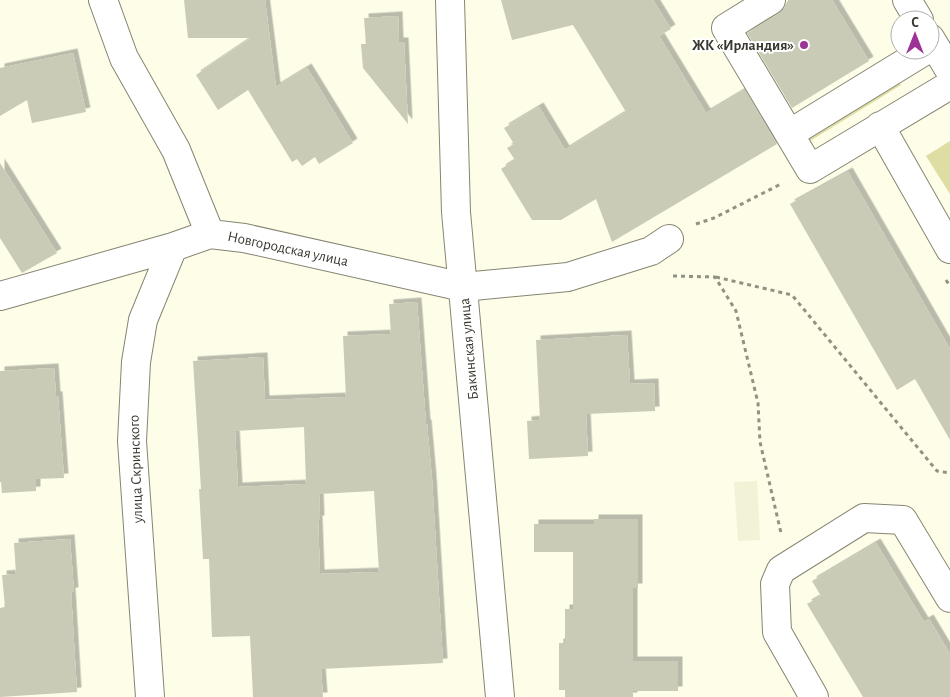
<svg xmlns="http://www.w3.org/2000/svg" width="950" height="697" viewBox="0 0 950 697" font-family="'Alegreya Sans',sans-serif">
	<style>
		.built { fill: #f2f2d7 }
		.green { fill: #dddda4 }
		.building { fill: #cacbb6; fill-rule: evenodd; filter: url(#shadow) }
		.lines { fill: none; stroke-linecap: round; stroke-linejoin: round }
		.minor-casing { stroke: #858572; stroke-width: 30 }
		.path { stroke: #929284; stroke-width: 3; stroke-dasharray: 4 4; stroke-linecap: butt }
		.minor { stroke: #fff; stroke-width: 28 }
		.poi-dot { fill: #9d3395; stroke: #fff; stroke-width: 2 }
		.labels { text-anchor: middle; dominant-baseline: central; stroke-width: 4; stroke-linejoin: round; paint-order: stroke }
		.poi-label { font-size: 15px; font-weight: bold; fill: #393931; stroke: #fff; text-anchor: end }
		.street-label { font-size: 15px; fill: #393931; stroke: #fff }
	</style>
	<defs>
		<filter id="shadow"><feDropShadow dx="4.5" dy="-4.5" stdDeviation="0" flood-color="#0004"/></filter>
	</defs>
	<rect width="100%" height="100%" fill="#fdfde8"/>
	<path class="built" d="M 757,481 L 760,540 L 738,541 L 734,482 Z"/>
	<path class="green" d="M 898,81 L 901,85 L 810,141 L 807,136 Z
		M 950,141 L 950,194 L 926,156 Z"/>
	<path class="building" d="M 184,0 L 265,0 L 276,87 L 307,68 L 353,143 L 319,164 L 315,157 L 302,166 L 297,159 L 292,162 L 248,90 L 218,110 L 196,75 L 251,38 L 188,38 Z
		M 501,0 L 653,0 L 671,29 L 659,36 L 706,113 L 745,90 L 777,144 L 612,242 L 596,199 L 561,220 L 532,220 L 501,169 L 515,160 L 507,148 L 514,144 L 504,128 L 539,107 L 565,150 L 626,112 L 573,25 L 512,40 Z
		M 788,0 L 832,0 L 869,61 L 792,108 L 747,33 L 780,13 L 784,8 Z
		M 398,16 L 399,42 L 404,42 L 408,124 L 363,68 L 361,44 L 366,44 L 364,18 Z
		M 73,53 L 86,112 L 32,123 L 27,100 L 0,116 L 0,68 Z
		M 0,163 L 57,253 L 22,273 L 0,238 Z
		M 848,172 L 950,349 L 950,440 L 915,379 L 897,390 L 790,204 Z
		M 417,302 L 426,424 L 427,424 L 432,479 L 443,663 L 321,669 L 323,697 L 253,697 L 250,636 L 212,637 L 209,559 L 203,559 L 199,489 L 201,489 L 193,361 L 263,357 L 265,400 L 346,397 L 343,336 L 391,334 L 389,304 ZM 304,427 L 306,484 L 238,487 L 235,431 ZM 374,491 L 379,572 L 320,574 L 318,520 L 320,520 L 319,494 Z
		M 627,335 L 630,384 L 654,383 L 655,411 L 586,414 L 588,456 L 529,459 L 527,421 L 540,420 L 536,340 Z
		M 54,368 L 56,396 L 58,396 L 64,478 L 36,479 L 36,491 L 2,493 L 1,482 L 0,482 L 0,371 Z
		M 594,519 L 638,519 L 638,588 L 633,588 L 633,661 L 678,661 L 678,691 L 633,691 L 633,697 L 565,697 L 565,690 L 559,690 L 559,643 L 565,643 L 565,609 L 573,609 L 573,552 L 534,552 L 534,524 L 594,524 Z
		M 70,539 L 74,592 L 71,592 L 77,692 L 0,697 L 0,608 L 5,607 L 2,575 L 16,574 L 14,543 Z
		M 876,543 L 924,622 L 929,619 L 950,654 L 950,697 L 863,697 L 807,604 L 821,596 L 812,581 Z"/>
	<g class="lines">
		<g class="minor-casing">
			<path id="minor" d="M 103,0 L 124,58 L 176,150 L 210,234
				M 450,0 L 456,212 L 500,697
				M 771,0 L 726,28 L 810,169 L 950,85
				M 907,0 L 919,20
				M 930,38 L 950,71
				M 880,126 L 950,249
				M 789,134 L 926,50
				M 0,296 L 173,247 L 210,234 L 244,238 L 463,287 L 568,277 L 651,251 L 669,239
				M 150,697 L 132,441 L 136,362 L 143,320 L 173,247
				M 814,697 L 777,632 L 775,584 L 781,570 L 864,518 L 903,520 L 950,598"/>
		</g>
		<path class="path" d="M 696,224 L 714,218 L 781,184
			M 673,276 L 715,277 L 736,311 L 758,403 L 760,442 L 781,533
			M 716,277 L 792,295 L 937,471 L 950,473
			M 946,280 L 950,286"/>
		<use href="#minor" class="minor"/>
	</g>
	<circle class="poi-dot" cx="804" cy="45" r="5"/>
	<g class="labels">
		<g class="poi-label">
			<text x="794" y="45">ЖК «Ирландия»</text>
		</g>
		<g class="street-label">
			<text transform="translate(288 249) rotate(12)">Новгородская улица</text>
			<text transform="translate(469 349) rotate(-95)">Бакинская улица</text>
			<text transform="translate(136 469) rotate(-92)">улица Скринского</text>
		</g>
	</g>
	<g transform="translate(915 35)"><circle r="24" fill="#ffffff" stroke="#b0b0ad"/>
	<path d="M0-4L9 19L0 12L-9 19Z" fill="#9d3395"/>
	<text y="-8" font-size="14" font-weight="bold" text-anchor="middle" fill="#393931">С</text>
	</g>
</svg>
